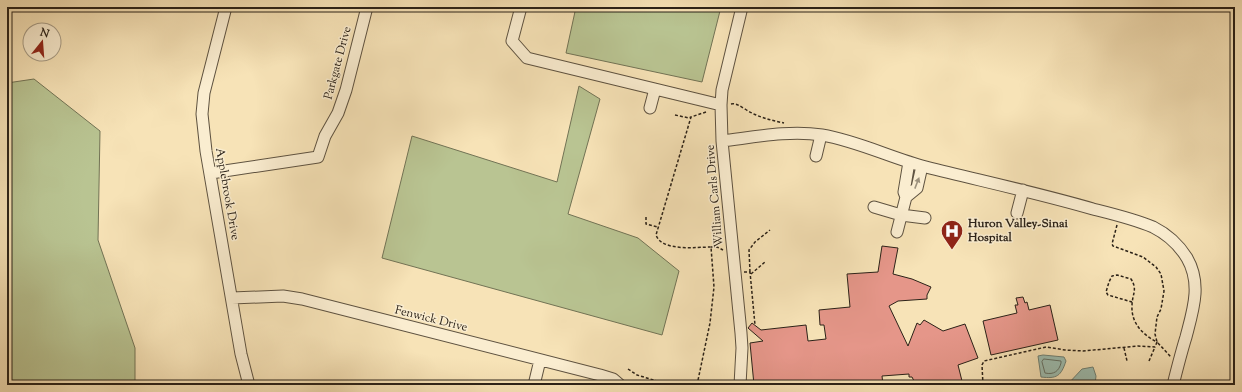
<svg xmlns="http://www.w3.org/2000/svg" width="1242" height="392" viewBox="0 0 1242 392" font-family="'Sorts Mill Goudy',serif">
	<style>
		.green { fill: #b9c492; stroke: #727355 }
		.water { fill: #9dbeb1; stroke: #6f8074 }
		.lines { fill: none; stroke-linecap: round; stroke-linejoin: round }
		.shore { stroke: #647064; stroke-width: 1 }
		.building { fill: #e59689; stroke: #2b2218 }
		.minor-casing { stroke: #5e5240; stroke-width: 13 }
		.path { stroke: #2b2218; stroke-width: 1.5; stroke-dasharray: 3 2; stroke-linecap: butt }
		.minor { stroke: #faedd0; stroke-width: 11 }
		.oneway { fill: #9d927d }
		.labels { text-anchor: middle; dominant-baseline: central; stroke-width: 3; stroke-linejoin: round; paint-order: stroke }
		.street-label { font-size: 12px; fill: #2b2218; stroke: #faedd0 }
		.poi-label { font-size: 12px; font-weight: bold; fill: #2b2218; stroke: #faedd0; text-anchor: start }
	</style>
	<rect width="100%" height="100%" fill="#f7e3b7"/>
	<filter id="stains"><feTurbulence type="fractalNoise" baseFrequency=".005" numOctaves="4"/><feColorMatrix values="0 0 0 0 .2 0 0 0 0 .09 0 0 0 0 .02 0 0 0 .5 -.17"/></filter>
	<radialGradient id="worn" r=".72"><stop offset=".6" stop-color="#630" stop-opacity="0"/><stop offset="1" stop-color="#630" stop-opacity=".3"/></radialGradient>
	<path class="green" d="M 576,7 L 721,7 L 702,82 L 566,53 Z
		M 34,79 L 100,131 L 98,240 L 135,348 L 135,385 L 7,385 L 7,83 Z
		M 579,86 L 600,99 L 568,214 L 638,238 L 679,271 L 662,335 L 382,258 L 412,136 L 557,182 Z"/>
	<path class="water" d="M 1043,355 L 1064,357 L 1066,361 C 1061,376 1057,379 1041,377 L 1038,356 Z
		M 1093,367 L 1096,376 L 1095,385 L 1067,385 L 1082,369 Z"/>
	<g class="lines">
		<path class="shore" d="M 1044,359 L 1061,361 L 1061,363 C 1059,371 1054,375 1045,373 L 1042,362 Z"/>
	</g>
	<path class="building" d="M 882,246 L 898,248 L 893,274 L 912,279 L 931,287 L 927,295 L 927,299 L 898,301 L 889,306 L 908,346 L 917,323 L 920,325 L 924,320 L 943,331 L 965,324 L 978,358 L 958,365 L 963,385 L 916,385 L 912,377 L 909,377 L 909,374 L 882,376 L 883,385 L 754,385 L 750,343 L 763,341 L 748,328 L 752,323 L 761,330 L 806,325 L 808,341 L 826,339 L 824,325 L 820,325 L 819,310 L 850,307 L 847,274 L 878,272 Z
		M 1023,297 L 1025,303 L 1027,302 L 1029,310 L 1050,305 L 1058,340 L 991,355 L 983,321 L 1017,313 L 1015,305 L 1018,305 L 1016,298 Z"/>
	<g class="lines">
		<g class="minor-casing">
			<path id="minor" d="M 226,7 L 204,93 L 202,114 L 206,151 L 241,354 L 249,385
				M 521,7 L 512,41 L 527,58 L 721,105
				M 650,108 L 655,89
				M 722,141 C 755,137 789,130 822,135 C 858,141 891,158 926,167 C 982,181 1038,193 1093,209 C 1113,214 1134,219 1153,227 C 1167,234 1179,245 1187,258 C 1202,284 1193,310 1186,337 C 1181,353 1177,369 1173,385
				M 816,156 L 821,135
				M 211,173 L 318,157 L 325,136 L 338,113 L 346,90 L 367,7
				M 906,197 L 917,188 L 922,166
				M 874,207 L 901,215 L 925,218
				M 1017,213 L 1023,190
				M 897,232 L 906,197 L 904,192 L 909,162
				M 232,298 L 283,296 L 302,299 L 600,375 L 613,379 L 620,385
				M 534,385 L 540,360
				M 740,385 L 742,348 L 741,333 L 722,141 L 721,105 L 722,90 L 742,7"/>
		</g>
		<path class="path" d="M 731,104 C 736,103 740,106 745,109 C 757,117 770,120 784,123
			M 675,115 L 689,118 L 691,117
			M 646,217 L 646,224 L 658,227
			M 1117,225 L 1112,244 L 1113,246 L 1143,257 L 1156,267 L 1161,274 L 1164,291 L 1161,309 L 1157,317 L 1155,334 L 1157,342 L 1171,357
			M 711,247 L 717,247 L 723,250
			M 744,272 L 750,272 L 755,325
			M 750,272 L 749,250 L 755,242 L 770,230
			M 751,274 L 765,262
			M 1124,348 L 1127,361
			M 1149,361 L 1155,347
			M 628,369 L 637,375 L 670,385
			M 697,385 L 710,323 L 714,287 L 711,247 C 697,247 662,252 656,235 L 691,117 L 706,112
			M 983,385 L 982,365 L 984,361 L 1046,347 L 1065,350 L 1083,351 L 1138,346 L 1155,347 L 1157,342 C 1143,335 1131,323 1132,306 C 1132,294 1138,290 1131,279 L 1117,275 L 1112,276 L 1109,282 L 1106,292 L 1108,295 L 1132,302"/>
		<use href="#minor" class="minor"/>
	</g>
	<defs><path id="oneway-solid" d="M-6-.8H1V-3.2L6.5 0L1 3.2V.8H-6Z"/></defs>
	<use class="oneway" href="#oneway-solid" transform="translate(917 183) rotate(-69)"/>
	<defs>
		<g id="hospital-pin" transform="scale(1.15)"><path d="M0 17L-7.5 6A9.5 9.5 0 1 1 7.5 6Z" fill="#8f2418" stroke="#faedd0"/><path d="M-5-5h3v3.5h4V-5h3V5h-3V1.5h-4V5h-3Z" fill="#fff"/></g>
	</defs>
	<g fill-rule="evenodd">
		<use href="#hospital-pin" x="952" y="231"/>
	</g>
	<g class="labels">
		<g class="street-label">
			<text transform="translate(338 63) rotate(-75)">Parkgate Drive</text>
			<text transform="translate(227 194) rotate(80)">Applebrook Drive</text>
			<text transform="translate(715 196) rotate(-95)">William Carls Drive</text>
			<text transform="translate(431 319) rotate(14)">Fenwick Drive</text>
		</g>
		<g class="poi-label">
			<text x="968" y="224">Huron Valley-Sinai<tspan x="968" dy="14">Hospital</tspan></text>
		</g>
	</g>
	<rect width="1242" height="392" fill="none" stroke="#f7e3b7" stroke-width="24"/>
	<rect x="8" y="8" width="1226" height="376" fill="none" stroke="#2b2218" stroke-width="2"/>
	<rect x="12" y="12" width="1218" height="368" fill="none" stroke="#2b2218"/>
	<g transform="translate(42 42) rotate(17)"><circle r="19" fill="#faedd0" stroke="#a79c86"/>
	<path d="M0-3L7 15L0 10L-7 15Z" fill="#8f2418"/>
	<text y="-6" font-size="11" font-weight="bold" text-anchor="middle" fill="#2b2218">N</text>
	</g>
	<rect width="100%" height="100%" filter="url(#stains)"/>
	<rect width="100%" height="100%" fill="url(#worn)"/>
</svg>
